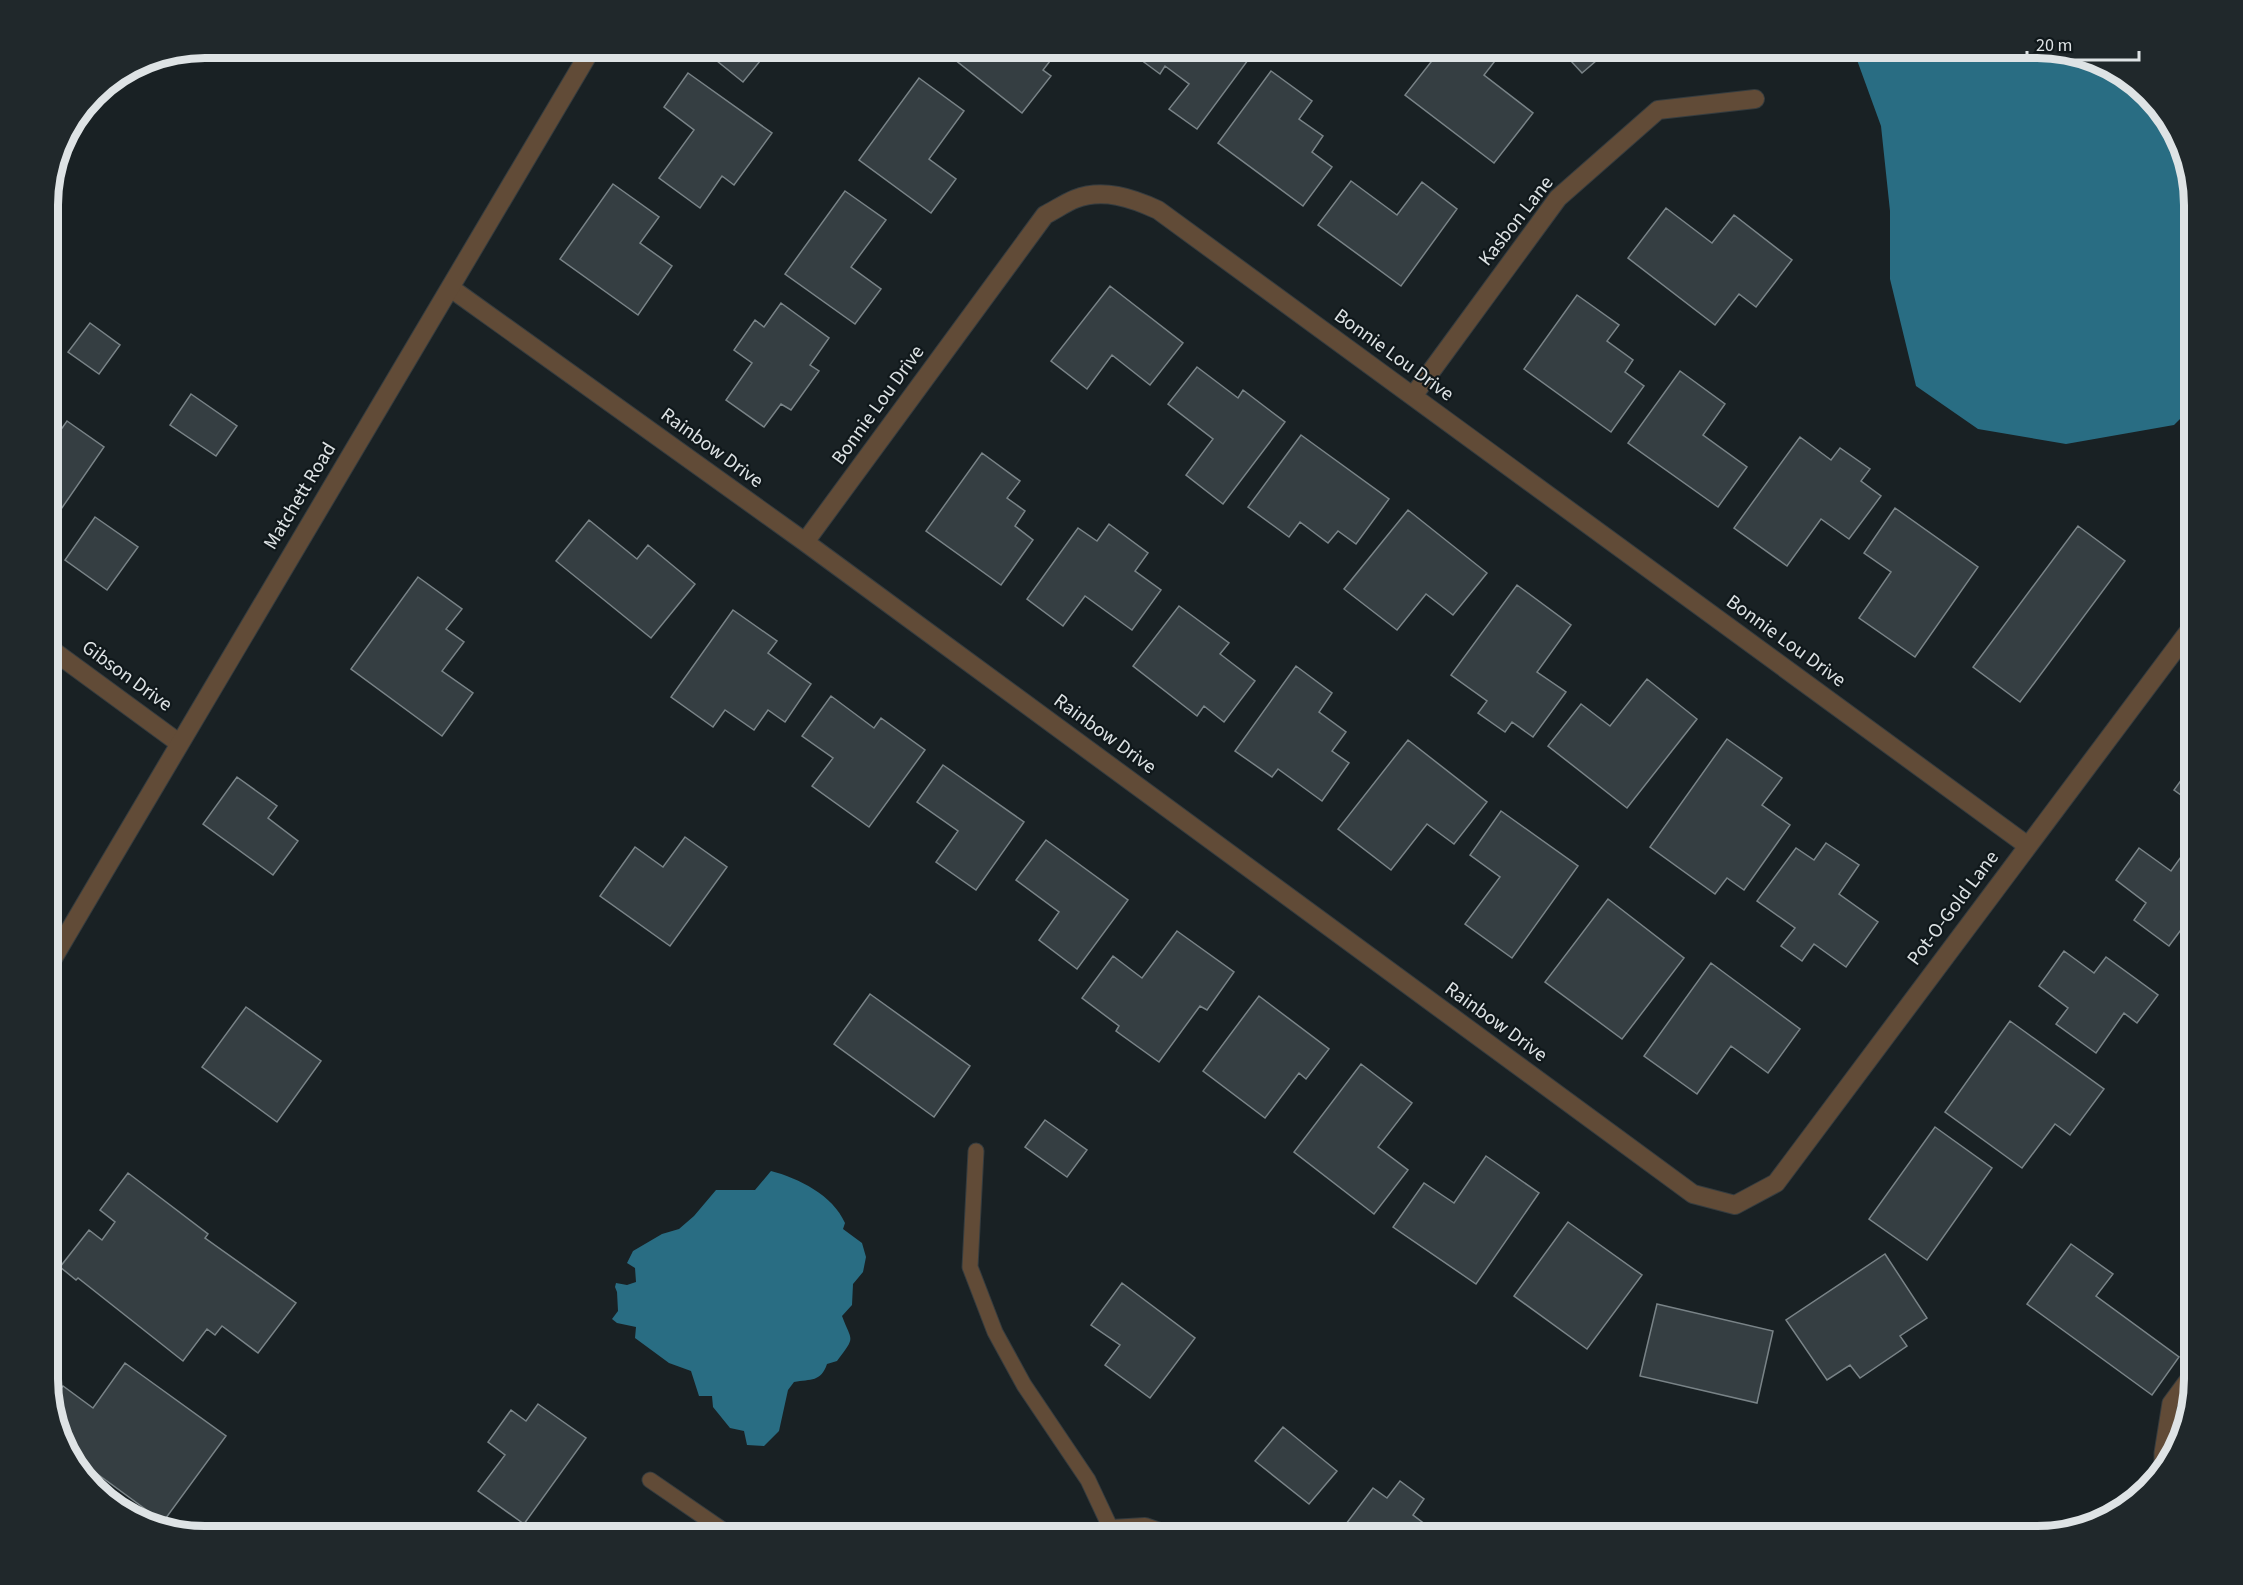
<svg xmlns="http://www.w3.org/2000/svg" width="2243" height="1585" viewBox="0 0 2243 1585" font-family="'Source Sans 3',sans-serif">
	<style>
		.water { fill: #296d83 }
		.building { fill: #353e42; stroke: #798387; stroke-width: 1.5 }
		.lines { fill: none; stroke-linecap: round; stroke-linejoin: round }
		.service-casing { stroke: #353c3f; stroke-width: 17 }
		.minor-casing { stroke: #353c3f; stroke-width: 20 }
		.tertiary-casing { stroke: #353c3f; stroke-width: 20 }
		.service { stroke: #614b37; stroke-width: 15 }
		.minor { stroke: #614b37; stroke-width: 18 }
		.tertiary { stroke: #614b37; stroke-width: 18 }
		.labels { text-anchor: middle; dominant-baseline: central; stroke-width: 4.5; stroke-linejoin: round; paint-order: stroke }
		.street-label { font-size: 20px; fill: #dee3e5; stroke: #10181b }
		.rim { fill: none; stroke: #dee3e5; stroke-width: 8 }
	</style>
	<rect width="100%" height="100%" fill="#192124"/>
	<path class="water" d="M 1856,48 L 2038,48 L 2088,56 L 2133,80 L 2179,135 L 2195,205 L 2195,404 L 2174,425 L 2066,444 L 1978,429 L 1916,386 L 1890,279 L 1890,211 L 1881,126 L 1857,60 Z
		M 771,1171 C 798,1178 833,1195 845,1223 L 843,1229 L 862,1243 L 866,1257 L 863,1272 L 853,1284 L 852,1305 L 842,1316 C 852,1343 856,1335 837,1361 L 827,1364 C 821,1382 811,1379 794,1382 L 788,1390 L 779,1431 L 764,1446 L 747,1445 L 744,1431 L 730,1428 L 713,1407 L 712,1396 L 699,1396 L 691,1371 L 669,1363 L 635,1338 L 636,1327 L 617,1323 L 612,1319 L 618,1311 L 617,1292 L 615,1287 L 616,1283 L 627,1285 L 636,1282 L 635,1268 L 627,1263 L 633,1251 L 662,1234 L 679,1229 L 694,1216 L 716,1190 L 755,1190 Z"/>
	<path class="building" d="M 701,48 L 793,48 L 782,61 L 769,50 L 743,82 Z
		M 940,48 L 1060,48 L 1043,70 L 1051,76 L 1022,113 Z
		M 1125,48 L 1249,48 L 1254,52 L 1197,129 L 1169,109 L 1189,84 L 1165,66 L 1160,74 Z
		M 1442,48 L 1505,48 L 1484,75 L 1533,113 L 1494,163 L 1405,95 Z
		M 1559,48 L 1611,48 L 1582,73 Z
		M 1271,71 L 1312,101 L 1299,119 L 1323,136 L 1312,152 L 1332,167 L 1303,206 L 1218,143 Z
		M 688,73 L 772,133 L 734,185 L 722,176 L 700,208 L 659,178 L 694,130 L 664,107 Z
		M 919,78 L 964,111 L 929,159 L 956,179 L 931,213 L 859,160 Z
		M 1351,181 L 1397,215 L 1422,182 L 1457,209 L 1401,286 L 1318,225 Z
		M 613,184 L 659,217 L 640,243 L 672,266 L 638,315 L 560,259 Z
		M 845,191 L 886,220 L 851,267 L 881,289 L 855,324 L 785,274 Z
		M 1666,208 L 1712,243 L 1734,215 L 1792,260 L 1756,307 L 1739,294 L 1715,325 L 1628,258 Z
		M 1110,286 L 1183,343 L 1150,385 L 1112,355 L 1087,389 L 1051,361 Z
		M 1577,295 L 1619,325 L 1607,341 L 1633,360 L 1625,372 L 1644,386 L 1611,432 L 1524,369 Z
		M 781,303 L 829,338 L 810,365 L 819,371 L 791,410 L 781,404 L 764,427 L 726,400 L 752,363 L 734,350 L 755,320 L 764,327 Z
		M 90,323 L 120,345 L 99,374 L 68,352 Z
		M 1197,367 L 1238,398 L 1243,390 L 1285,422 L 1223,504 L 1186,475 L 1213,439 L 1168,404 Z
		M 1680,371 L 1725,404 L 1703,435 L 1747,467 L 1718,507 L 1628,443 Z
		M 191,394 L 237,426 L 216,456 L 170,425 Z
		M 67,421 L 104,447 L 48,528 L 48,448 Z
		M 1301,435 L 1389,499 L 1356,544 L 1338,531 L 1328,543 L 1300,522 L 1289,537 L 1248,507 Z
		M 1800,437 L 1831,460 L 1840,448 L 1870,469 L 1861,481 L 1881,496 L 1849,539 L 1821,519 L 1787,566 L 1734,528 Z
		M 982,453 L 1020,481 L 1007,498 L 1025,511 L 1015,526 L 1033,540 L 1001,585 L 926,531 Z
		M 1895,508 L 1978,567 L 1915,657 L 1859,618 L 1891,572 L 1864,553 Z
		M 1408,510 L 1487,573 L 1453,615 L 1426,594 L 1397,630 L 1344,589 Z
		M 95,517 L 138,547 L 107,590 L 65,560 Z
		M 589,520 L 637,559 L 648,545 L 695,584 L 651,638 L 556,561 Z
		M 1109,524 L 1148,553 L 1135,571 L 1161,590 L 1132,630 L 1085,596 L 1063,626 L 1027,599 L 1078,528 L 1097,541 Z
		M 2078,526 L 2125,561 L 2020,702 L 1973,667 Z
		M 418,577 L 462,609 L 446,629 L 464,642 L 442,671 L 473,693 L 442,736 L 351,669 Z
		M 1517,585 L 1571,625 L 1537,672 L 1566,692 L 1533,737 L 1512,722 L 1505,732 L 1478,713 L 1487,701 L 1451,675 Z
		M 1179,606 L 1229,643 L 1220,654 L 1255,681 L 1224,722 L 1204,706 L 1197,716 L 1133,666 Z
		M 733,610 L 777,641 L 768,653 L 811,684 L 785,722 L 768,710 L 754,730 L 725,710 L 713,727 L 671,697 Z
		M 1296,666 L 1332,693 L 1319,712 L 1346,732 L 1332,751 L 1349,763 L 1322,801 L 1278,769 L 1272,777 L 1235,751 Z
		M 1647,679 L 1697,719 L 1627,808 L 1548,746 L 1581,704 L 1610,726 Z
		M 831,696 L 874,728 L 881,718 L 925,750 L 869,827 L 812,786 L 833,758 L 802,736 Z
		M 1727,739 L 1782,778 L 1762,805 L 1790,825 L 1744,890 L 1727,878 L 1715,894 L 1650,847 Z
		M 1408,740 L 1487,802 L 1454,844 L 1427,824 L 1391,870 L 1338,829 Z
		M 2195,761 L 2195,805 L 2174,790 Z
		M 943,765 L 1024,822 L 976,890 L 936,862 L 958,831 L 917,802 Z
		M 237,777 L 277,806 L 268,818 L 298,841 L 273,875 L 203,824 Z
		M 1501,811 L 1578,866 L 1512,958 L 1465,924 L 1500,877 L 1470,855 Z
		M 685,837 L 727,867 L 670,946 L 600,896 L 635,847 L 663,867 Z
		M 1046,840 L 1128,900 L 1077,969 L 1039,940 L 1059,912 L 1016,880 Z
		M 1826,843 L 1859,865 L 1839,894 L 1878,922 L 1846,967 L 1814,944 L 1802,961 L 1781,946 L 1795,928 L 1757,901 L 1796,848 L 1814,860 Z
		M 2139,848 L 2171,871 L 2183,854 L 2195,864 L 2195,911 L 2169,946 L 2134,920 L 2146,903 L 2116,880 Z
		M 1608,899 L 1684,958 L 1622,1039 L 1545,982 Z
		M 1177,931 L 1234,972 L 1207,1010 L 1200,1006 L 1159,1062 L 1116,1031 L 1119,1026 L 1082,998 L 1113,956 L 1142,978 Z
		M 2064,951 L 2094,973 L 2106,957 L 2158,995 L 2137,1023 L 2124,1013 L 2096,1053 L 2056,1024 L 2068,1008 L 2039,986 Z
		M 1711,963 L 1800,1029 L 1768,1073 L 1731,1046 L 1697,1094 L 1644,1056 Z
		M 870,994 L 970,1066 L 934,1117 L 834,1044 Z
		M 1259,996 L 1329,1049 L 1306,1079 L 1299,1073 L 1265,1118 L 1203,1071 Z
		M 246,1007 L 321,1061 L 277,1122 L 202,1067 Z
		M 2010,1021 L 2104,1089 L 2070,1135 L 2055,1124 L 2022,1168 L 1945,1112 Z
		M 1361,1064 L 1412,1103 L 1378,1147 L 1408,1170 L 1374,1214 L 1294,1152 Z
		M 1045,1120 L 1087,1150 L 1067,1177 L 1025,1147 Z
		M 1935,1127 L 1992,1168 L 1927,1260 L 1869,1219 Z
		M 1486,1156 L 1539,1193 L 1476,1284 L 1393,1227 L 1424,1183 L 1454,1203 Z
		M 128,1173 L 208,1234 L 205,1238 L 296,1303 L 258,1353 L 222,1326 L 215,1335 L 207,1329 L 183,1361 L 78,1278 L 76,1280 L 60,1267 L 89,1230 L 102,1240 L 115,1222 L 100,1210 Z
		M 1568,1222 L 1642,1275 L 1587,1349 L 1514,1296 Z
		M 2071,1244 L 2113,1274 L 2096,1296 L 2179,1357 L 2152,1395 L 2027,1304 Z
		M 1885,1254 L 1927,1318 L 1900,1336 L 1907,1346 L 1860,1378 L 1850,1365 L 1827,1380 L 1786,1320 Z
		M 1122,1283 L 1195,1338 L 1150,1398 L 1105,1365 L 1120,1345 L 1091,1325 Z
		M 1657,1304 L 1773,1331 L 1757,1403 L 1640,1376 Z
		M 125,1363 L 226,1436 L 163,1522 L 66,1451 L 51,1401 L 63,1386 L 93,1408 Z
		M 538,1404 L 586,1438 L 524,1524 L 478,1491 L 505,1455 L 488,1442 L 511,1410 L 526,1421 Z
		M 1283,1427 L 1337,1471 L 1309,1504 L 1255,1461 Z
		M 1400,1481 L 1424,1499 L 1413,1515 L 1434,1531 L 1429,1537 L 1346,1537 L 1340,1532 L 1373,1488 L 1387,1498 Z"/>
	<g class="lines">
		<g class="service-casing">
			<path id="service" d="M 976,1151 L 970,1267 L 995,1332 L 1024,1385 L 1088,1480 L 1111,1529
				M 2162,1476 L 2162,1453 L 2170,1403 L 2195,1369
				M 650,1480 L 733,1537"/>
		</g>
		<g class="minor-casing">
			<path id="minor" d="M 452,289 L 805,542 L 1693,1194 L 1735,1205 L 1776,1183 L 2195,623
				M 1413,396 L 1558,198 L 1658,110 L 1755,99
				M 805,542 L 1045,215 C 1055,210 1065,203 1075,199 C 1103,188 1132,198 1158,210 L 2028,846
				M 48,647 L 179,743
				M 1092,1537 L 1111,1529 L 1145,1527 L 1174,1537"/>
		</g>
		<g class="tertiary-casing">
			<path id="tertiary" d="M 48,967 C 228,660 413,356 592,48"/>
		</g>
		<use href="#service" class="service"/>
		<use href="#minor" class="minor"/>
		<use href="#tertiary" class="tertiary"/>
	</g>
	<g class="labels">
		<g class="street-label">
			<text transform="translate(1516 221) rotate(-52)">Kasbon Lane</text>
			<text transform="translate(1394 355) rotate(36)">Bonnie Lou Drive</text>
			<text transform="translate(878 405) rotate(-54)">Bonnie Lou Drive</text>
			<text transform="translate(712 448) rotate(36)">Rainbow Drive</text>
			<text transform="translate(300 496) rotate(-59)">Matchett Road</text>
			<text transform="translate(1786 641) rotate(36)">Bonnie Lou Drive</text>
			<text transform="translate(127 676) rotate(36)">Gibson Drive</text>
			<text transform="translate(1105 734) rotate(36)">Rainbow Drive</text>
			<text transform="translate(1953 908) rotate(-53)">Pot-O-Gold Lane</text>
			<text transform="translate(1496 1022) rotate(36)">Rainbow Drive</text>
		</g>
	</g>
	<path d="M0 0H2243V1585H0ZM205 58H2037A147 147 0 0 1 2184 205V1379A147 147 0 0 1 2037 1526H205A147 147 0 0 1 58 1379V205A147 147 0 0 1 205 58Z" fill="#20282b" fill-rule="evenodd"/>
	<path class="rim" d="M205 58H2037A147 147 0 0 1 2184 205V1379A147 147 0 0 1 2037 1526H205A147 147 0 0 1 58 1379V205A147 147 0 0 1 205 58Z"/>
	<path d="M2027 51v9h112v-9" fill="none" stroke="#dee3e5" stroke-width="3"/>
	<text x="2036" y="51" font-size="18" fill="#dee3e5" stroke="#10181b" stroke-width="4.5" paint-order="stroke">20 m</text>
</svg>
